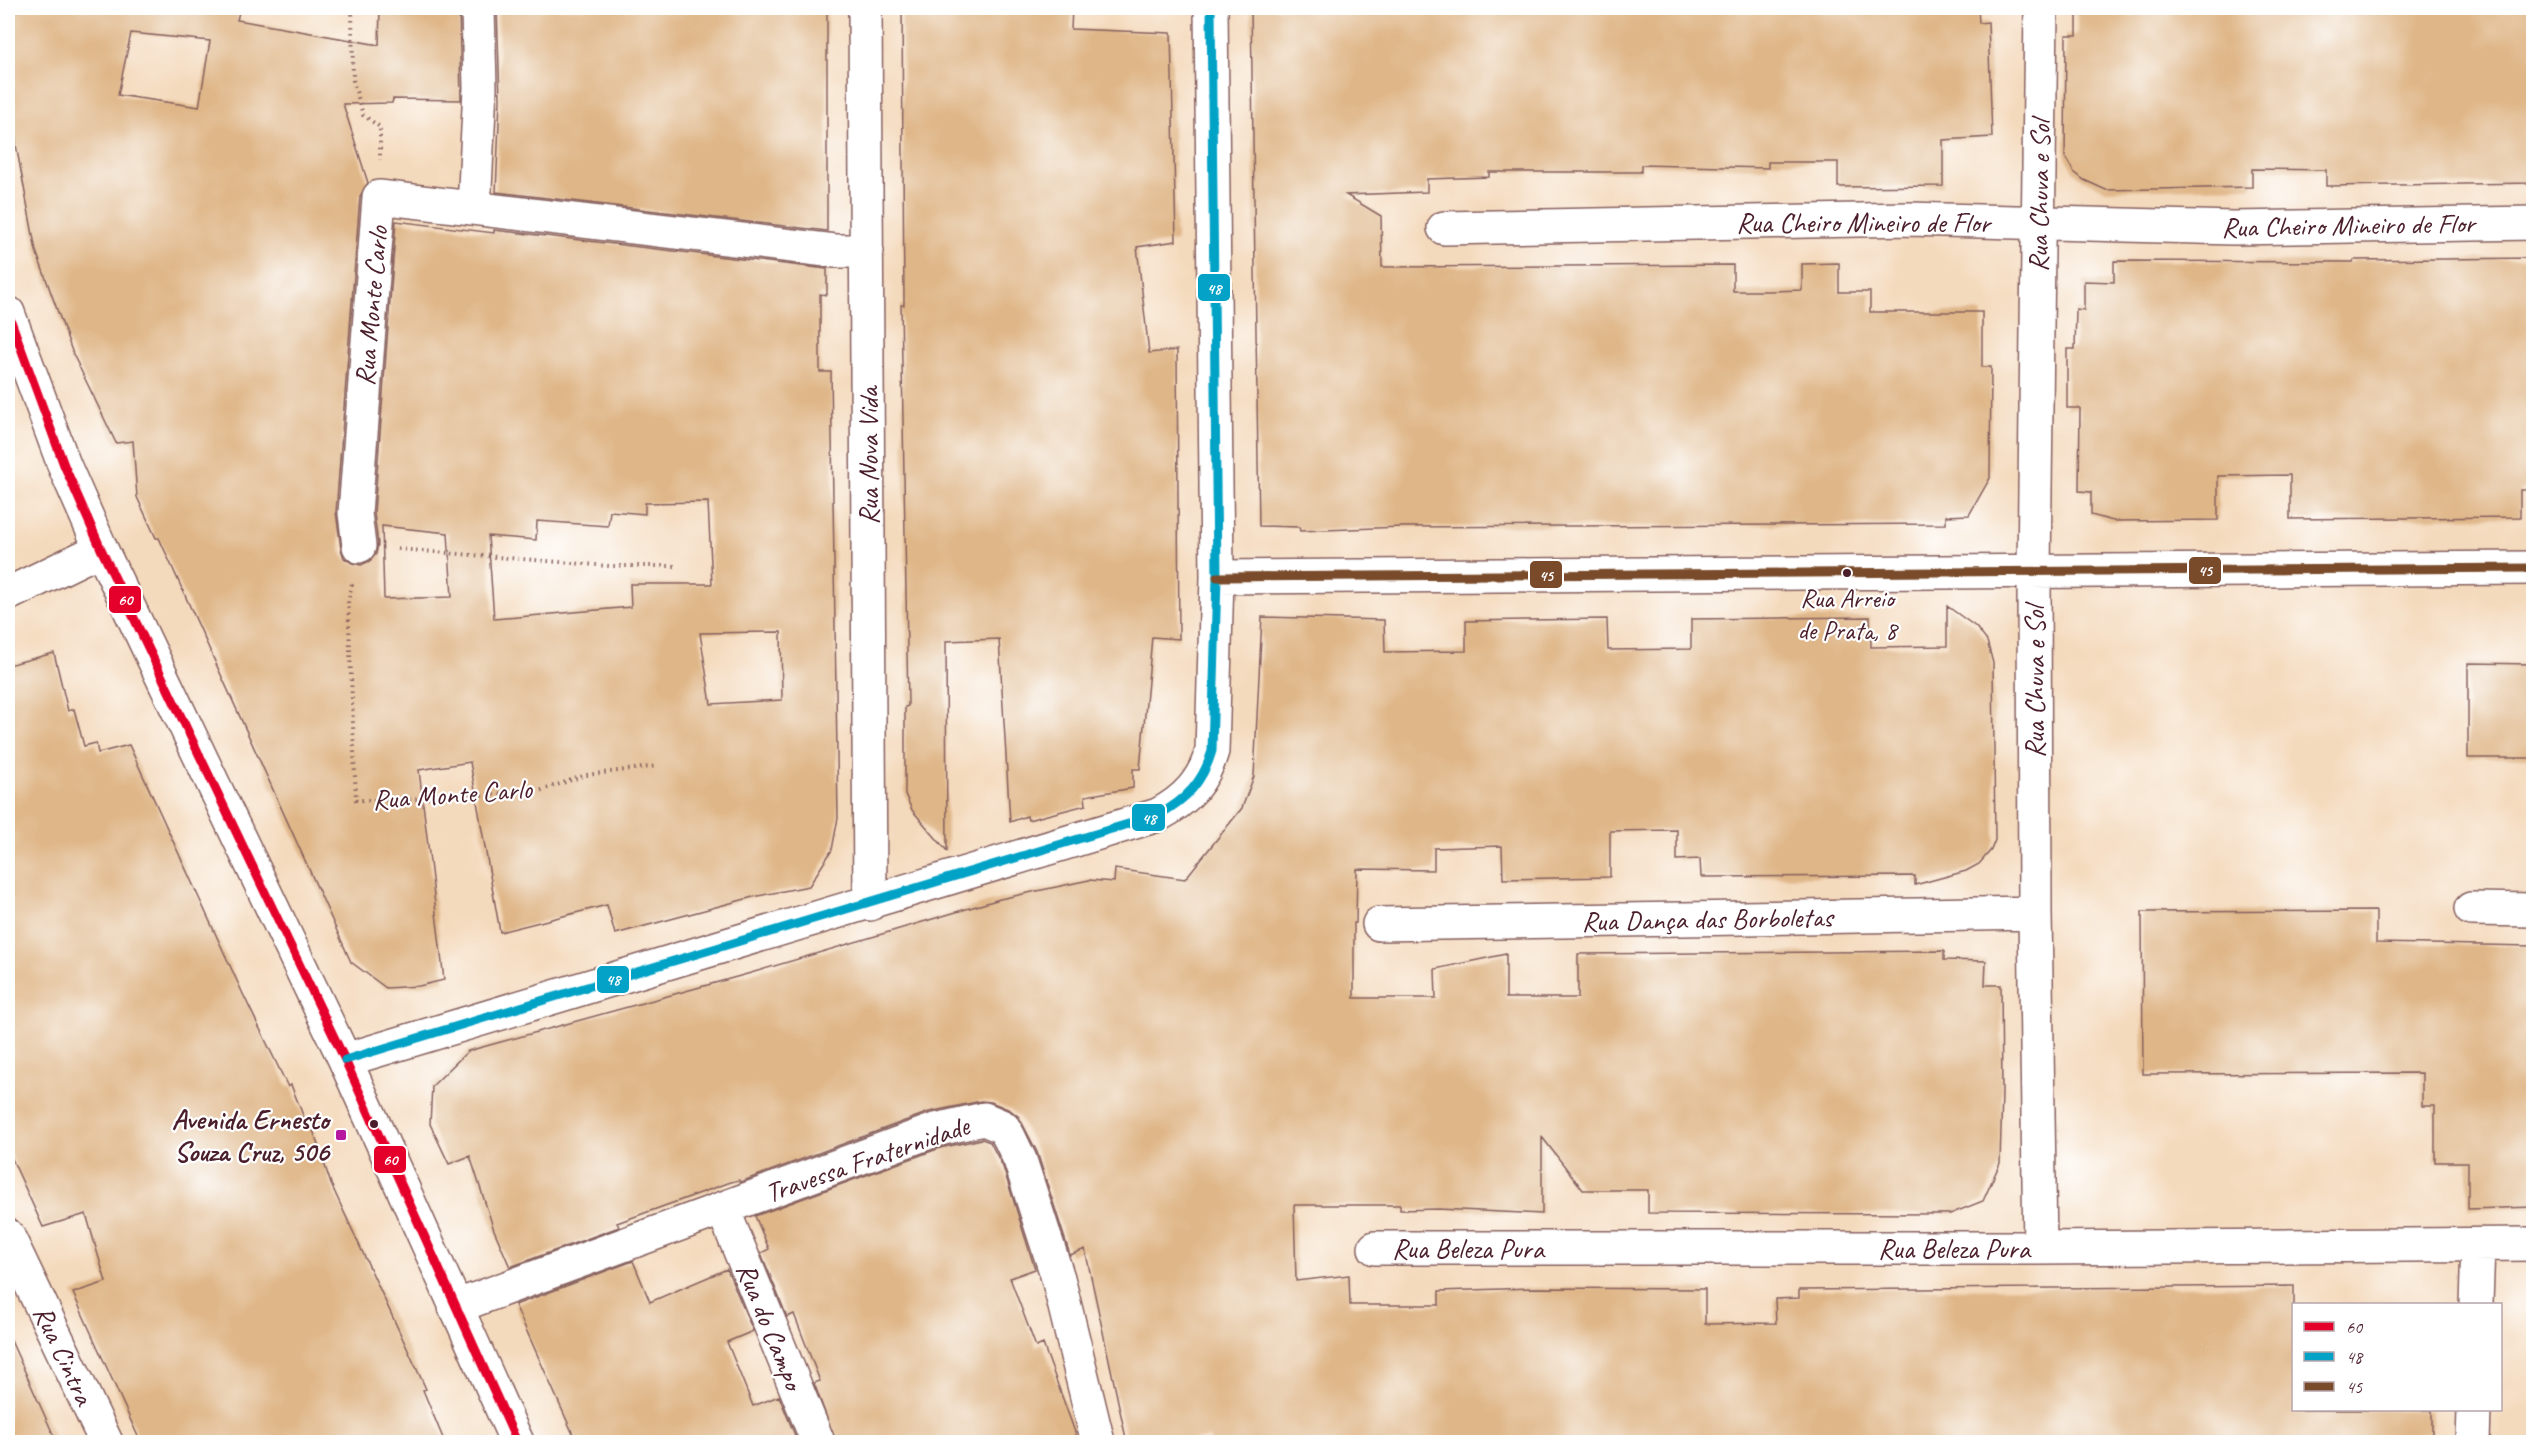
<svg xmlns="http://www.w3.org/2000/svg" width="2541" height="1450" viewBox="0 0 2541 1450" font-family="Caveat,sans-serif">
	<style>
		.building { fill: #dfb687; fill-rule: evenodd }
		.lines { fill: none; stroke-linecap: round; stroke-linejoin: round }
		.minor-casing { stroke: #86605e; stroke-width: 36 }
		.path { stroke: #86605e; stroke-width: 4; stroke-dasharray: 1.5 4.5; stroke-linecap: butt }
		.minor { stroke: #fff; stroke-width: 33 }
		.bus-1-casing { stroke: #fff; stroke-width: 14 }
		.bus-2-casing { stroke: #fff; stroke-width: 14 }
		.bus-3-casing { stroke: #fff; stroke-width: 14 }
		.bus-1 { stroke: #e4002b; stroke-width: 9 }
		.bus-2 { stroke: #04a2c6; stroke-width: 9 }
		.bus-3 { stroke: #7a4b2a; stroke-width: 9 }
		.bus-dot { fill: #4a1f2b; stroke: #fff; stroke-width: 2 }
		.poi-dot { fill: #b5179e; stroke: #fff; stroke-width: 2 }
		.labels { text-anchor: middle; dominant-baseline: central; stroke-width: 4.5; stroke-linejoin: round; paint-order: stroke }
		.bus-label { font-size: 26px; fill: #4a1f2b; stroke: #fff }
		.street-label { font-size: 28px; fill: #4a1f2b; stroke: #fff }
		.poi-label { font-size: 28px; font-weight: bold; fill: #4a1f2b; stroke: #fff; text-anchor: end }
		.line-badge { stroke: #fff; stroke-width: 2 }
		.badge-label { font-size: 16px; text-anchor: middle; font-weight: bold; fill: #fff }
	</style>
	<rect width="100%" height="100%" fill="#fff"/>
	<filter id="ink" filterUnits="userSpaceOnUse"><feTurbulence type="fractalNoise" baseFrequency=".0167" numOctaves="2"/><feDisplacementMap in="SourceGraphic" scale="12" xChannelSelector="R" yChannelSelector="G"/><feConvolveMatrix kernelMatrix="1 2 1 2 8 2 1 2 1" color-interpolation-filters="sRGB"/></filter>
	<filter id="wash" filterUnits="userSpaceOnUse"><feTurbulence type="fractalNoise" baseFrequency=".008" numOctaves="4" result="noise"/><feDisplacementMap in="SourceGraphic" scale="24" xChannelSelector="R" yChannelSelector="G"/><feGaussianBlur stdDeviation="1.35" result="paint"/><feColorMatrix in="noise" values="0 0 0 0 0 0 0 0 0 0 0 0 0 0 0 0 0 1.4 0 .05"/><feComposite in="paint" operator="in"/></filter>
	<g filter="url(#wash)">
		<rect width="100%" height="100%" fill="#f4dabd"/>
		<g id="blocks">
			<path class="building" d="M 15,8 L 240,8 L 237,20 L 379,45 L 380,8 L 459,8 L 461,100 L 393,99 L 392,103 L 343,104 L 368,183 L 360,196 L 336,512 L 341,549 L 344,558 L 352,563 L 361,565 L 370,561 L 376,554 L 378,544 L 374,513 L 396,221 L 494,233 L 494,230 L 827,269 L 827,295 L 820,294 L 820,372 L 831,372 L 838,818 L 832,850 L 809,886 L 753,897 L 615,934 L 607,905 L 500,932 L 470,762 L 419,770 L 444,980 L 419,986 L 386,988 L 351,962 L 159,538 L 156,538 L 137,497 L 133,441 L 116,443 L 73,354 L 36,251 L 16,145 L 9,44 ZM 131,33 L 210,41 L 199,107 L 118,95 ZM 708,502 L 712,584 L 630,584 L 631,607 L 494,619 L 488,536 L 536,540 L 537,521 L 608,526 L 610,511 L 645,514 L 645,503 ZM 382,526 L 448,533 L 452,597 L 384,599 ZM 781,632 L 782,700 L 711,704 L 700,633 Z
				M 497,8 L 827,8 L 827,231 L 496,192 L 500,100 Z
				M 902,8 L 1072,8 L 1071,29 L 1171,33 L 1176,241 L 1137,247 L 1149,353 L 1177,350 L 1179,639 L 1152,637 L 1140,769 L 1133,769 L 1133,788 L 1085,796 L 1086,805 L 1028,820 L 1027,816 L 1010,822 L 999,639 L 946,641 L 947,851 L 912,810 L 905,794 L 905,707 L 908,706 L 901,305 L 904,305 Z
				M 1251,8 L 1978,8 L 1979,23 L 1988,22 L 1992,137 L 1943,140 L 1943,186 L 1838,187 L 1838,162 L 1768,162 L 1768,168 L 1641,165 L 1641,172 L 1489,172 L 1489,177 L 1427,179 L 1427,192 L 1346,195 L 1381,216 L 1382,267 L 1733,265 L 1733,291 L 1769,291 L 1802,290 L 1802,264 L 1839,263 L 1839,292 L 1870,292 L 1870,312 L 1982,312 L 1982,367 L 1991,367 L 1990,478 L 1969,515 L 1946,516 L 1946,524 L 1401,527 L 1300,531 L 1299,527 L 1259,526 Z
				M 2077,8 L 2534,8 L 2534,183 L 2326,186 L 2326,170 L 2252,169 L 2252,187 L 2106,190 L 2084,180 L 2074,172 L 2065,157 L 2066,35 L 2077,35 Z
				M 2534,258 L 2534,490 L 2520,490 L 2520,517 L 2290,519 L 2290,475 L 2218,476 L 2218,520 L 2113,521 L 2091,515 L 2091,492 L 2079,491 L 2080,408 L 2067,408 L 2067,349 L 2075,349 L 2076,309 L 2084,310 L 2084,281 L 2114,282 L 2114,261 L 2353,262 L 2354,260 Z
				M 1947,606 L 1976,627 L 1987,641 L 1993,663 L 1995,840 L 1991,850 L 1979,864 L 1966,871 L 1915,885 L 1915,876 L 1701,877 L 1700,859 L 1677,860 L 1677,830 L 1610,831 L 1610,877 L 1503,879 L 1502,846 L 1434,848 L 1434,870 L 1357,869 L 1356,923 L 1354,923 L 1354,998 L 1436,998 L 1435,969 L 1506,954 L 1506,998 L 1578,998 L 1578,954 L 1944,951 L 1944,960 L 1986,961 L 1985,985 L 2001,985 L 2002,1093 L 2000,1163 L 1983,1201 L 1950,1214 L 1648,1213 L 1648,1190 L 1583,1190 L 1542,1137 L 1542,1214 L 1438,1209 L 1400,1210 L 1400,1205 L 1294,1205 L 1296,1281 L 1349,1275 L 1350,1305 L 1439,1305 L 1439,1291 L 1536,1288 L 1705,1289 L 1705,1324 L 1776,1323 L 1775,1299 L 1799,1298 L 1799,1290 L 2294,1286 L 2294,1410 L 2432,1410 L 2432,1443 L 1210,1443 L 1210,1438 L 1170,1443 L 1127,1443 L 1085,1249 L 1070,1255 L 1037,1152 L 1019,1117 L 1010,1110 L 991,1102 L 981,1101 L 929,1112 L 740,1182 L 739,1180 L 731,1182 L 617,1223 L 619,1227 L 510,1267 L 494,1230 L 470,1156 L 449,1164 L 430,1124 L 432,1086 L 468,1051 L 751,973 L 1000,899 L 1089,880 L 1114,882 L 1115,869 L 1185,879 L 1242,808 L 1254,776 L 1262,617 L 1384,620 L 1385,652 L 1466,651 L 1466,621 L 1526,620 L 1607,619 L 1608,650 L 1691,649 L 1691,619 L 1870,617 L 1871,647 L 1947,646 Z
				M 54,653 L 68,711 L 74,709 L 84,746 L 96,743 L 98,753 L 129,745 L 243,994 L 288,1087 L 291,1085 L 307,1125 L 311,1124 L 331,1184 L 426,1389 L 423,1390 L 445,1443 L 141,1443 L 73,1293 L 106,1282 L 86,1214 L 43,1227 L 8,1150 L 8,665 Z
				M 2468,663 L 2534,664 L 2534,758 L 2468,758 Z
				M 2376,911 L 2376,943 L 2534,946 L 2534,1066 L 2529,1066 L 2529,1146 L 2534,1147 L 2534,1207 L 2468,1209 L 2468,1162 L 2435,1162 L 2435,1106 L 2422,1106 L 2422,1073 L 2143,1074 L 2142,912 Z
				M 982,1139 L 990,1142 L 1003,1167 L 1035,1269 L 1010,1278 L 1036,1347 L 1043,1344 L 1079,1443 L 836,1443 L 814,1383 L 820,1381 L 794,1314 L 787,1317 L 761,1253 L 769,1249 L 755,1216 L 940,1148 Z
				M 633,1261 L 650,1302 L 727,1269 L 753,1331 L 727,1342 L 753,1406 L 779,1396 L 798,1443 L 577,1443 L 515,1305 Z
				M 8,1334 L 57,1443 L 8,1443 Z"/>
		</g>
	</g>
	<g filter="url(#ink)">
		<use href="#blocks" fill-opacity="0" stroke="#86605e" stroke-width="1.5"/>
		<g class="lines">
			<g class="minor-casing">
				<path id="minor" d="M 865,8 L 870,904
					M 474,208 L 480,88 L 478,8
					M 1444,228 L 1909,219 L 2233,228 L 2534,223
					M 8,313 L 64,465 L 101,549 L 345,1060 L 517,1442
					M 359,546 L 355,513 L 379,197 L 835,251 L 867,251
					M 1217,577 L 2534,568
					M 8,594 L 101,549
					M 2471,909 L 2534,910
					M 1379,924 L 2035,913
					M 345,1060 L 1158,815 C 1186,800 1203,782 1212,751 L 1217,577 L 1211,8
					M 723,1209 L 818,1442
					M 8,1236 L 106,1442
					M 1375,1248 L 2040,1248 L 2534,1244
					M 2040,1248 L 2035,913 L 2034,570 L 2041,8
					M 2476,1304 L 2478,1245
					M 455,1307 L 935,1130 L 984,1119 L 1003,1127 L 1009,1137 L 1020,1160 L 1058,1278 L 1098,1442
					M 2473,1442 L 2474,1410"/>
			</g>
			<path class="path" d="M 352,8 L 353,80 L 363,115 L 380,127 L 380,160
				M 398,549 L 609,566 L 677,566
				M 352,584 L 348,601 L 356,800 L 402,800 L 539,791 L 586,775 L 657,766"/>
			<use href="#minor" class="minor"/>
			<g class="bus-1-casing">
				<path id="bus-1" d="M 8,313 L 64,465 L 101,549 L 345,1060 L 517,1442"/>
			</g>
			<g class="bus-2-casing">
				<path id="bus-2" d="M 345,1060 L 1158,815 C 1186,800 1203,782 1212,751 L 1217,577 L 1211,8"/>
			</g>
			<g class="bus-3-casing">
				<path id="bus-3" d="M 1217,577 L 2534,568"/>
			</g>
			<use href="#bus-1" class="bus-1"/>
			<use href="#bus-2" class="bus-2"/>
			<use href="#bus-3" class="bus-3"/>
		</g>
	</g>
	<g class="bus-dot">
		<circle cx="1847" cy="573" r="5"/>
		<circle cx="374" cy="1124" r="5"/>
	</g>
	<rect class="poi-dot" x="335" y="1129" width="12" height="12" rx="3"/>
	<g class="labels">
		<g class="bus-label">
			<text x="1847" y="598">Rua Arreio<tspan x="1847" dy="32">de Prata, 8</tspan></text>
		</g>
		<g class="street-label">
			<text transform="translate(2039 196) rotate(-89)">Rua Chuva e Sol</text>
			<text x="1863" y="222">Rua Cheiro Mineiro de Flor</text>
			<text transform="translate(2348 225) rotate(-1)">Rua Cheiro Mineiro de Flor</text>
			<text transform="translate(371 306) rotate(-85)">Rua Monte Carlo</text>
			<text transform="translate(868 456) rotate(-90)">Rua Nova Vida</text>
			<text transform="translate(2034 682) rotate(-90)">Rua Chuva e Sol</text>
			<text transform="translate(452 794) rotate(-4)">Rua Monte Carlo</text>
			<text transform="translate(1707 919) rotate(-1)">Rua Dança das Borboletas</text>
			<text transform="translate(867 1159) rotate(-19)">Travessa Fraternidade</text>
			<text x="1468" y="1248">Rua Beleza Pura</text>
			<text x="1954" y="1248">Rua Beleza Pura</text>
			<text transform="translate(770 1326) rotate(68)">Rua do Campo</text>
			<text transform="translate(64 1355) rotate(65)">Rua Cintra</text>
		</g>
		<g class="poi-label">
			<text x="329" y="1119">Avenida Ernesto<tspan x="329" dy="32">Souza Cruz, 506</tspan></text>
		</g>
	</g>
	<g class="line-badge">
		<rect x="1197" y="273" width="34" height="29" rx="6" fill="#04a2c6"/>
		<rect x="2188" y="556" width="34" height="29" rx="6" fill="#7a4b2a"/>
		<rect x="1529" y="560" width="34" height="29" rx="6" fill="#7a4b2a"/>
		<rect x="108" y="585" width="34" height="29" rx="6" fill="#e4002b"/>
		<rect x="1131" y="803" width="35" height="29" rx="6" fill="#04a2c6"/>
		<rect x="596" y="965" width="34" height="29" rx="6" fill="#04a2c6"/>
		<rect x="373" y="1145" width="34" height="29" rx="6" fill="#e4002b"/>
	</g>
	<g class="badge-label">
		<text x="1214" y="294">48</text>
		<text x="2205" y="576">45</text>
		<text x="1546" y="581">45</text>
		<text x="125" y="605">60</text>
		<text x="1149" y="824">48</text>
		<text x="613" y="985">48</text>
		<text x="390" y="1165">60</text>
	</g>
	<rect width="2541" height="1450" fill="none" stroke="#fff" stroke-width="30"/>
	<rect x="2292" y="1303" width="210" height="108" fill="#ffffff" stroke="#b7a5aa" stroke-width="1.5"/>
	<rect x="2304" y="1322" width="30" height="9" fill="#e4002b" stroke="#b7a5aa" stroke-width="1.5"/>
	<text x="2346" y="1333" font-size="18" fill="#4a1f2b">60</text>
	<rect x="2304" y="1352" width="30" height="9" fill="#04a2c6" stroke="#b7a5aa" stroke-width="1.5"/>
	<text x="2346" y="1363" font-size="18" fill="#4a1f2b">48</text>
	<rect x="2304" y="1382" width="30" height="9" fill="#7a4b2a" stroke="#b7a5aa" stroke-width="1.5"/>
	<text x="2346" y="1393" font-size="18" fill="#4a1f2b">45</text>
</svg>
